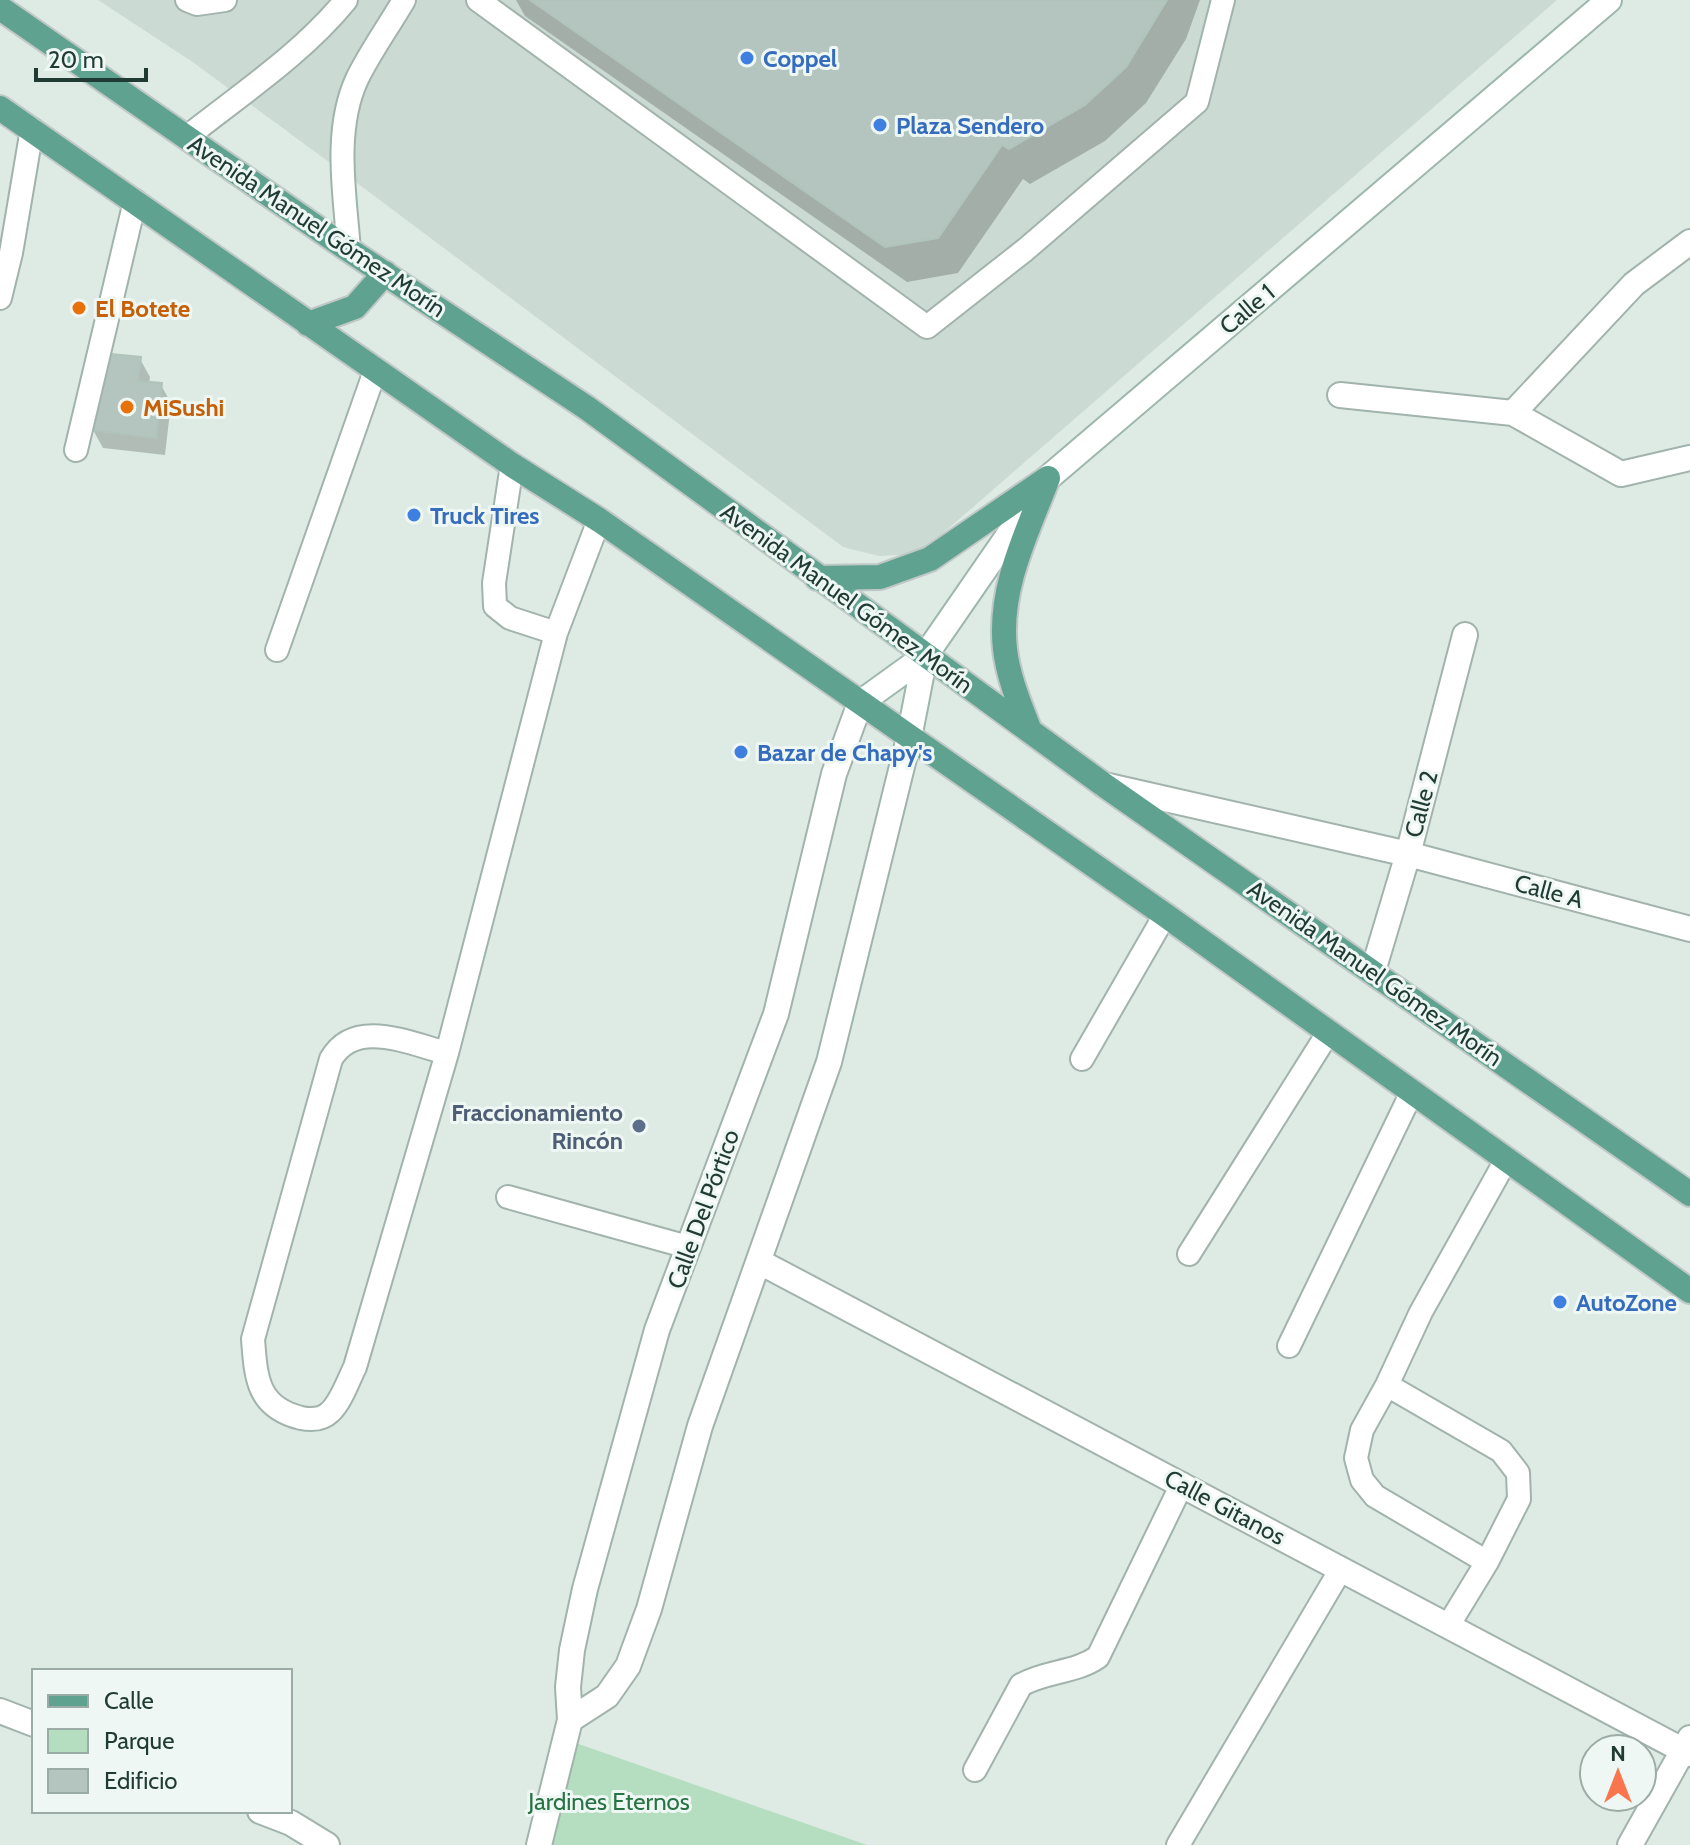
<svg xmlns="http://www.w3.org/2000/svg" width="1690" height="1845" viewBox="0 0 1690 1845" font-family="Cabin,sans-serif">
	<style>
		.built { fill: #ccdad4 }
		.green { fill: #b5ddbf }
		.shadow { fill: #0003 }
		.building { fill: #b3c5be; stroke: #b0c4bc; stroke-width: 2 }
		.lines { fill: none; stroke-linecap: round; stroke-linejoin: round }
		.lane-casing { stroke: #a1b3ac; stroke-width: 26 }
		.street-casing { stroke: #a1b3ac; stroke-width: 28 }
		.secondary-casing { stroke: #9db7ad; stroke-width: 28 }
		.primary-casing { stroke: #c0c8c6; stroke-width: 28 }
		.lane { stroke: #fff; stroke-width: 22 }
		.street { stroke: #fff; stroke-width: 24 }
		.secondary { stroke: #fff; stroke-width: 24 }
		.primary { stroke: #60a290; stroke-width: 24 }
		.shop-dot { fill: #3f7fe0; stroke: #eef7f3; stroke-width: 3 }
		.food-dot { fill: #e8710a; stroke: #eef7f3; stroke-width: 3 }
		.service-dot { fill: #5c6f8a; stroke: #eef7f3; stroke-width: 3 }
		.labels { text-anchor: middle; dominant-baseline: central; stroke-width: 6; stroke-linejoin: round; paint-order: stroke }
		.shop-label { font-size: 24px; font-weight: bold; fill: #366cbe; stroke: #eef7f3; text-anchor: start }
		.street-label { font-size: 24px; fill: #1f3b33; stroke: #eef7f3 }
		.food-label { font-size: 24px; font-weight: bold; fill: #c56008; stroke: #eef7f3; text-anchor: start }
		.service-label { font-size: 24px; font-weight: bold; fill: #4e5e75; stroke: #eef7f3; text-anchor: end }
		.park-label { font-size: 24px; fill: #277343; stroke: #eef7f3 }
	</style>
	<rect width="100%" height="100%" fill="#deebe5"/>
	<path class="built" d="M 98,0 L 1557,0 L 919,554 L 879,556 L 843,547 L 333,165 L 194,63 Z"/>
	<path class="green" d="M 573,1742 L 867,1845 L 552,1845 Z"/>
	<path class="shadow" d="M 516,0 L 1200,0 L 1186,39 L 1146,103 L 1105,141 L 1030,184 L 1023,179 L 958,273 L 907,282 L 525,16 Z
		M 140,359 L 150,377 L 149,384 L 161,385 L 171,403 L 165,455 L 103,448 L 93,430 Z"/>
	<path class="building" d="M 530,0 L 1167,0 L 1126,67 L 1085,105 L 1009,149 L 1002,145 L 938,238 L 885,247 Z
		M 100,353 L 141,357 L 138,381 L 162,383 L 156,438 L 91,430 Z"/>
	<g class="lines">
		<g class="lane-casing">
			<path id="lane" d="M 187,0 L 197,4 L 225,0
				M 478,0 L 927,327 L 1025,250 L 1197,102 L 1223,0
				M 187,137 C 241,94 302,54 346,0
				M 349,250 C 345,195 333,131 357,79 C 370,52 389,26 404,0
				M 0,298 L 11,253 L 32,129
				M 76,450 L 135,201
				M 512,465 L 494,583 L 495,606 L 510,618 L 556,633 L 599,520
				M 277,650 L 375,371
				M 447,1053 C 410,1044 355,1017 331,1059 L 253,1339 C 256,1378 257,1407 301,1418 C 311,1420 322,1420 330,1412 C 341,1402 348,1381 355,1367 L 447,1053 L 556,633
				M 1082,1059 L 1165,915
				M 508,1197 L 688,1247
				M 1189,1254 L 1328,1033
				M 1289,1346 L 1411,1094
				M 1387,1385 L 1501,1451 L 1518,1473 L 1519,1499 L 1487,1562
				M 1448,1626 L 1487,1562 L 1375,1496 L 1362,1480 L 1356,1458 L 1362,1430 L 1387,1385 L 1421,1312 L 1506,1160
				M 975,1770 L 1021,1685 C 1045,1671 1075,1673 1098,1657 L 1182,1484
				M 1178,1845 L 1341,1569"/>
		</g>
		<g class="street-casing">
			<path id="street" d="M 1340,395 L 1513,413 L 1621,474 L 1690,458
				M 1513,413 L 1634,284 L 1690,242
				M 1104,785 L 1408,854 L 1690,929
				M 1373,971 L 1408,854 L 1465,635
				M 760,1262 L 1690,1754
				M 0,1711 L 34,1724
				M 570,1720 L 607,1696 L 628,1666 L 649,1609 L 700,1426 L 829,1062 L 909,738
				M 260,1811 L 291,1823 L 327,1845
				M 539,1845 L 570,1720 L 568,1687 L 572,1650 L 585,1589 L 657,1330 L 776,1014 L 834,774 L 860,703
				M 1630,1845 L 1690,1738"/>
		</g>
		<g class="secondary-casing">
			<path id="secondary" d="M 860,703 L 925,656 L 1048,478 L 1609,0
				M 909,738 L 925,656"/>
		</g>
		<g class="primary-casing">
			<path id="primary" d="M 0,8 L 349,250 L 587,408 L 1104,785 L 1690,1194
				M 0,108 L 512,465 L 599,520 L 1165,915 L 1690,1291
				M 308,324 L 355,307 L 385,273
				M 817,578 L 880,577 L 930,559 L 1048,478
				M 1030,731 C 1020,705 1008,677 1005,649 C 998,589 1027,533 1048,478"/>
		</g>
		<use href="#lane" class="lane"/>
		<use href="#street" class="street"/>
		<use href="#secondary" class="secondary"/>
		<use href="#primary" class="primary"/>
	</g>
	<g class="shop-dot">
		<circle cx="747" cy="58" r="8"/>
		<circle cx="880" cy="125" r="8"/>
		<circle cx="414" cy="515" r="8"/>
		<circle cx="741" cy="752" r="8"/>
		<circle cx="1560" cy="1302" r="8"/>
	</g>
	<g class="food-dot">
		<circle cx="79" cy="308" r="8"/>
		<circle cx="127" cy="407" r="8"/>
	</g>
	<circle class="service-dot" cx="639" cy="1126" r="8"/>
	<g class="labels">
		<g class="shop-label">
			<text x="763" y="58">Coppel</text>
			<text x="896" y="125">Plaza Sendero</text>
			<text x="430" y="515">Truck Tires</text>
			<text x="757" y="752">Bazar de Chapy's</text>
			<text x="1576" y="1302">AutoZone</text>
		</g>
		<g class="street-label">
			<text transform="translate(317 226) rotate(34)">Avenida Manuel Gómez Morín</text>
			<text transform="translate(1247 309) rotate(-40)">Calle 1</text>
			<text transform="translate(847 598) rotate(36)">Avenida Manuel Gómez Morín</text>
			<text transform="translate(1421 804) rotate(-75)">Calle 2</text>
			<text transform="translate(1549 891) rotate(15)">Calle A</text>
			<text transform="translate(1375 973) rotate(35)">Avenida Manuel Gómez Morín</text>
			<text transform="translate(703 1209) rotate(-70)">Calle Del Pórtico</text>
			<text transform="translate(1225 1507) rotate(28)">Calle Gitanos</text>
		</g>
		<g class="food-label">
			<text x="95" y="308">El Botete</text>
			<text x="143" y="407">MiSushi</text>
		</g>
		<g class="service-label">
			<text x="623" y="1112">Fraccionamiento<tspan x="623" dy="28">Rincón</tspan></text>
		</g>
		<g class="park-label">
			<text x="609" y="1801">Jardines Eternos</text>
		</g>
	</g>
	<rect x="32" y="1669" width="260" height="144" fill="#eef7f3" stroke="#9baca6" stroke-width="2"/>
	<rect x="48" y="1695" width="40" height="12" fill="#60a290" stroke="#9baca6" stroke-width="2"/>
	<text x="104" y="1709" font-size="24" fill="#1f3b33">Calle</text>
	<rect x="48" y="1729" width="40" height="24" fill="#b5ddbf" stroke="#9baca6" stroke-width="2"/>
	<text x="104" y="1749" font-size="24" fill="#1f3b33">Parque</text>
	<rect x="48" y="1769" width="40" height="24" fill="#b3c5be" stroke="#9baca6" stroke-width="2"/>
	<text x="104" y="1789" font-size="24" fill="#1f3b33">Edificio</text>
	<g transform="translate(1618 1773)"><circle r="38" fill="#eef7f3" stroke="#9baca6" stroke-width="2"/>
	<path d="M0-6L14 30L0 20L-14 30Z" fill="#f9754e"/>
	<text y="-12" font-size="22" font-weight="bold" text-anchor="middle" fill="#1f3b33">N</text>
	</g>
	<path d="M36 68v12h110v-12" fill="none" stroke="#1f3b33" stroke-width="4"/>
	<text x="48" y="68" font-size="24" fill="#1f3b33" stroke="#eef7f3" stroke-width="6" paint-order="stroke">20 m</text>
</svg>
